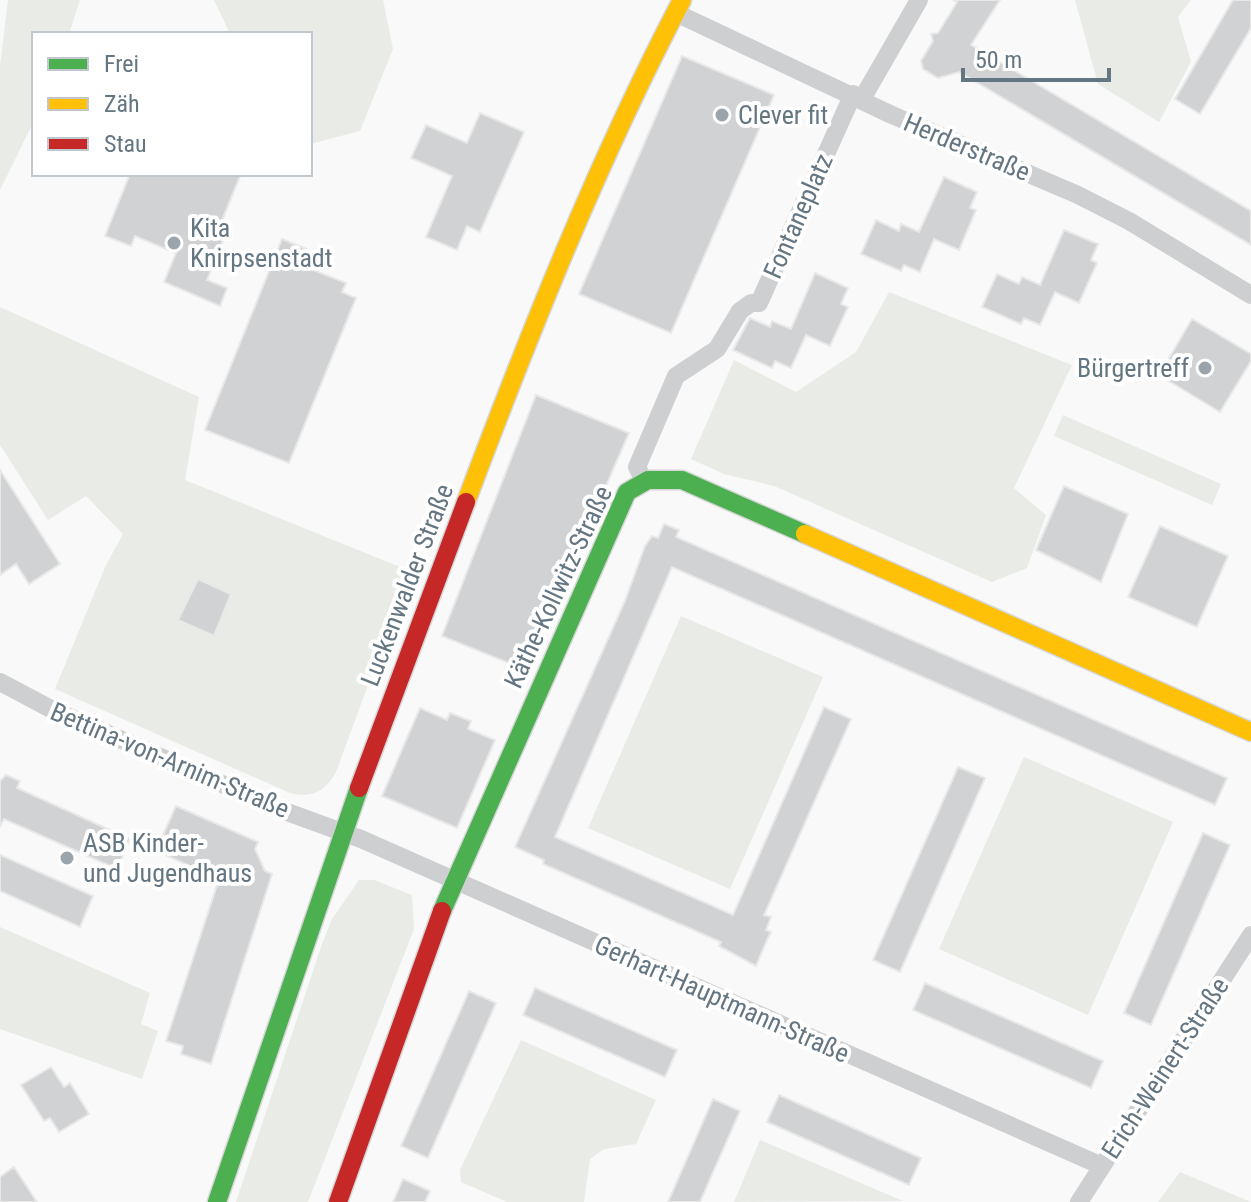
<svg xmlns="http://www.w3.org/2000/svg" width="1251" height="1202" viewBox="0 0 1251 1202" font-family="'Roboto Condensed',sans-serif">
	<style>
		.green { fill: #e8ebe6 }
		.building { fill: #d0d2d3; stroke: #e8e8e8; stroke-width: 2 }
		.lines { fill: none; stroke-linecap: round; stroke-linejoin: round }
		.fast-casing { stroke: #d5d6d7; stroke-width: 21 }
		.slow-casing { stroke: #d5d6d7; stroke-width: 21 }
		.jam-casing { stroke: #d5d6d7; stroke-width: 21 }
		.street { stroke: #cecfd0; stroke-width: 18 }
		.fast { stroke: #4caf50; stroke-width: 18 }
		.slow { stroke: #ffc107; stroke-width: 18 }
		.jam { stroke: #c62828; stroke-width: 18 }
		.poi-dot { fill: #99a4ac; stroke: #fff; stroke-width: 3 }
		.labels { text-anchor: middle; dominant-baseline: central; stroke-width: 8; stroke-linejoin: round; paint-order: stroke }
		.poi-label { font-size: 26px; fill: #657683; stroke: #fff; text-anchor: start }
		.street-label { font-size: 26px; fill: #657683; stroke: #fff }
	</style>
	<rect width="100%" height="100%" fill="#f9f9f9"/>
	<path class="green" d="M 8,0 L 80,0 L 69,34 L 34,34 L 34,121 L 0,190 L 0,66 Z
		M 214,0 L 383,0 L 393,49 L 360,131 L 310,144 L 310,34 L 230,34 Z
		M 1075,0 L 1191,0 L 1178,17 L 1191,62 L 1159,122 L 1098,84 Z
		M 889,292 L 1072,365 L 1014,488 L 1046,515 L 1027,568 L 992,582 L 774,486 L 724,474 L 691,459 L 734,360 L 796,392 L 856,352 Z
		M 0,307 L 199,397 L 185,480 L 410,571 L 336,772 C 326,791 311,799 290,793 L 55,689 L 106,565 L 123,534 L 86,496 L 48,520 L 0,445 Z
		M 1063,415 L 1221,484 L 1212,505 L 1054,436 Z
		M 681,616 L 823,677 L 730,889 L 588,828 Z
		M 1024,757 L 1173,822 L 1088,1015 L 939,949 Z
		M 359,880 L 374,880 L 412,895 L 414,929 L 308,1202 L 236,1202 L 322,944 L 332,919 Z
		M 0,927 L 150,993 L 141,1024 L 158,1031 L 142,1079 L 0,1029 Z
		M 521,1040 L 656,1100 L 636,1144 L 604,1149 L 590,1159 L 584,1202 L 507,1202 L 461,1182 L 460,1170 Z
		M 760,1140 L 903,1201 L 734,1202 Z
		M 1180,1172 L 1251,1202 L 1158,1202 Z"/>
	<path class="building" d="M 953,0 L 1000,0 L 971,45 L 1251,211 L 1251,245 L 959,72 L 938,78 L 923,69 L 921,61 L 933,41 L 931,34 L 938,33 L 943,25 L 957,2 Z
		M 1233,0 L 1251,0 L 1251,28 L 1200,114 L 1175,99 Z
		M 682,56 L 774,95 L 671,333 L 579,294 Z
		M 480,113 L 524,132 L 480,232 L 467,226 L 457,250 L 426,237 L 452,176 L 411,158 L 426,125 L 467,143 Z
		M 130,174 L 241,174 L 218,230 L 226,233 L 207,280 L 227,288 L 220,306 L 164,282 L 176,253 L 135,236 L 131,246 L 105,236 Z
		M 944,177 L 977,192 L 970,208 L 976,210 L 959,250 L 934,239 L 920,272 L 904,265 L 901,271 L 861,254 L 876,220 L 899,231 L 901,224 L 919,232 Z
		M 1064,230 L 1098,244 L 1091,260 L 1097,263 L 1079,303 L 1055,292 L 1040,325 L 1024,318 L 1021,324 L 982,307 L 997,274 L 1019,284 L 1022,277 L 1040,285 Z
		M 282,239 L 309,250 L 303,266 L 346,283 L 342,292 L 356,298 L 289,463 L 205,430 Z
		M 815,273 L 848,288 L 841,304 L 848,307 L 830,346 L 806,335 L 791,368 L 775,361 L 772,368 L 733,350 L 750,318 L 770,327 L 772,321 L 791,329 Z
		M 1192,319 L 1251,354 L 1251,361 L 1220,412 L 1159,375 Z
		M 536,395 L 629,433 L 526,670 L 442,636 Z
		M 0,470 L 60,564 L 29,584 L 16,564 L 0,575 Z
		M 1064,486 L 1128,514 L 1101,582 L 1036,550 Z
		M 664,524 L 679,530 L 676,537 L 1227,778 L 1215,805 L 672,567 L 555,837 L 733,915 L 824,707 L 851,719 L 764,915 L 771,917 L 766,930 L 771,932 L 767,940 L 756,966 L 719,946 L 721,942 L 543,864 L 544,860 L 515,847 L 625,601 L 645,546 L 652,536 L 658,538 Z
		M 1160,526 L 1228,556 L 1197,627 L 1128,597 Z
		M 198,579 L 231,594 L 214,636 L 178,620 Z
		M 420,708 L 447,720 L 450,713 L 471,721 L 468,729 L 495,740 L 457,828 L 382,796 Z
		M 958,767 L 985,778 L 900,972 L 873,960 Z
		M 6,775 L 20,781 L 17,788 L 130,839 L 117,869 L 4,819 L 0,827 L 0,781 Z
		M 176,806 L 258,842 L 255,849 L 265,871 L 272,874 L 211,1064 L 181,1054 L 183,1046 L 166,1041 L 219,879 L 163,854 L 170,838 L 163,835 Z
		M 1203,833 L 1230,845 L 1151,1025 L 1124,1013 Z
		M 0,855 L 93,896 L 80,927 L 0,891 Z
		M 925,983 L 1103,1061 L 1091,1088 L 913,1010 Z
		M 535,988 L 677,1050 L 665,1077 L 523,1015 Z
		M 469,991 L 496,1003 L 428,1158 L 401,1146 Z
		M 51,1067 L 64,1087 L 70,1083 L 89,1114 L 59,1132 L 50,1118 L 44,1121 L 21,1085 Z
		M 779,1095 L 921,1158 L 909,1185 L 767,1122 Z
		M 713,1099 L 740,1111 L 700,1202 L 668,1202 Z
		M 14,1167 L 37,1202 L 0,1202 L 0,1177 Z
		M 403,1179 L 430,1191 L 425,1202 L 393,1202 Z"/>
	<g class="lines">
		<g class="fast-casing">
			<path id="fast" d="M 442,911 L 627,492 L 648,480 L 682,480 L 805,534
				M 217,1202 L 359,788"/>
		</g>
		<g class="slow-casing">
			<path id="slow" d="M 466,502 C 530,332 598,160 682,0
				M 805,534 L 1251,732"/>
		</g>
		<g class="jam-casing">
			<path id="jam" d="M 359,788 L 466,502
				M 338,1202 L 442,911"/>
		</g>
		<path class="street" d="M 676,13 L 892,115 L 1078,195 L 1129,221 L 1251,295
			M 862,99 L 919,0
			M 644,481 L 637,467 L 676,376 L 717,349 L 740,311 L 751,303 L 759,303 L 853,94
			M 0,682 L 51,709 L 279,809 L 361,839 L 1102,1166
			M 1079,1202 L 1251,935"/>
		<use href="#fast" class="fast"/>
		<use href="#slow" class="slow"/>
		<use href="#jam" class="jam"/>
	</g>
	<g class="poi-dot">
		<circle cx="722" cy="115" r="8"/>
		<circle cx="174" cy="243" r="8"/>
		<circle cx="1205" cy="368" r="8"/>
		<circle cx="67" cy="858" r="8"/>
	</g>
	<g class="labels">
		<g class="poi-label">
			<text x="738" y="115">Clever fit</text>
			<text x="190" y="228">Kita<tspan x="190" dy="30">Knirpsenstadt</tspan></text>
			<text x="1189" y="368" text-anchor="end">Bürgertreff</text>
			<text x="83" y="843">ASB Kinder-<tspan x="83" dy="30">und Jugendhaus</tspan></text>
		</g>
		<g class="street-label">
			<text transform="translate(967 147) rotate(23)">Herderstraße</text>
			<text transform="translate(798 216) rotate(-66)">Fontaneplatz</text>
			<text transform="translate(407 585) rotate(-69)">Luckenwalder Straße</text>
			<text transform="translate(558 587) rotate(-65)">Käthe-Kollwitz-Straße</text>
			<text transform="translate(170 760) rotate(23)">Bettina-von-Arnim-Straße</text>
			<text transform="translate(722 999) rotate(24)">Gerhart-Hauptmann-Straße</text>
			<text transform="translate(1165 1068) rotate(-57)">Erich-Weinert-Straße</text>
		</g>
	</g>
	<rect x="32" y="32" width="280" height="144" fill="#ffffff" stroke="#c1c8cd" stroke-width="2"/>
	<rect x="48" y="58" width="40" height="12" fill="#4caf50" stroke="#c1c8cd" stroke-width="2"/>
	<text x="104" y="72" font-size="24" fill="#657683">Frei</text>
	<rect x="48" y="98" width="40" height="12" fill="#ffc107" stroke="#c1c8cd" stroke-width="2"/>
	<text x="104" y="112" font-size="24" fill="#657683">Zäh</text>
	<rect x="48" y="138" width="40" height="12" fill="#c62828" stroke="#c1c8cd" stroke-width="2"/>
	<text x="104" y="152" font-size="24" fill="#657683">Stau</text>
	<path d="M963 68v12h146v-12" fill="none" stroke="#657683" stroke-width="4"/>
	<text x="975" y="68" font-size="24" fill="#657683" stroke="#ffffff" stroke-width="6" paint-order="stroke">50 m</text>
</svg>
